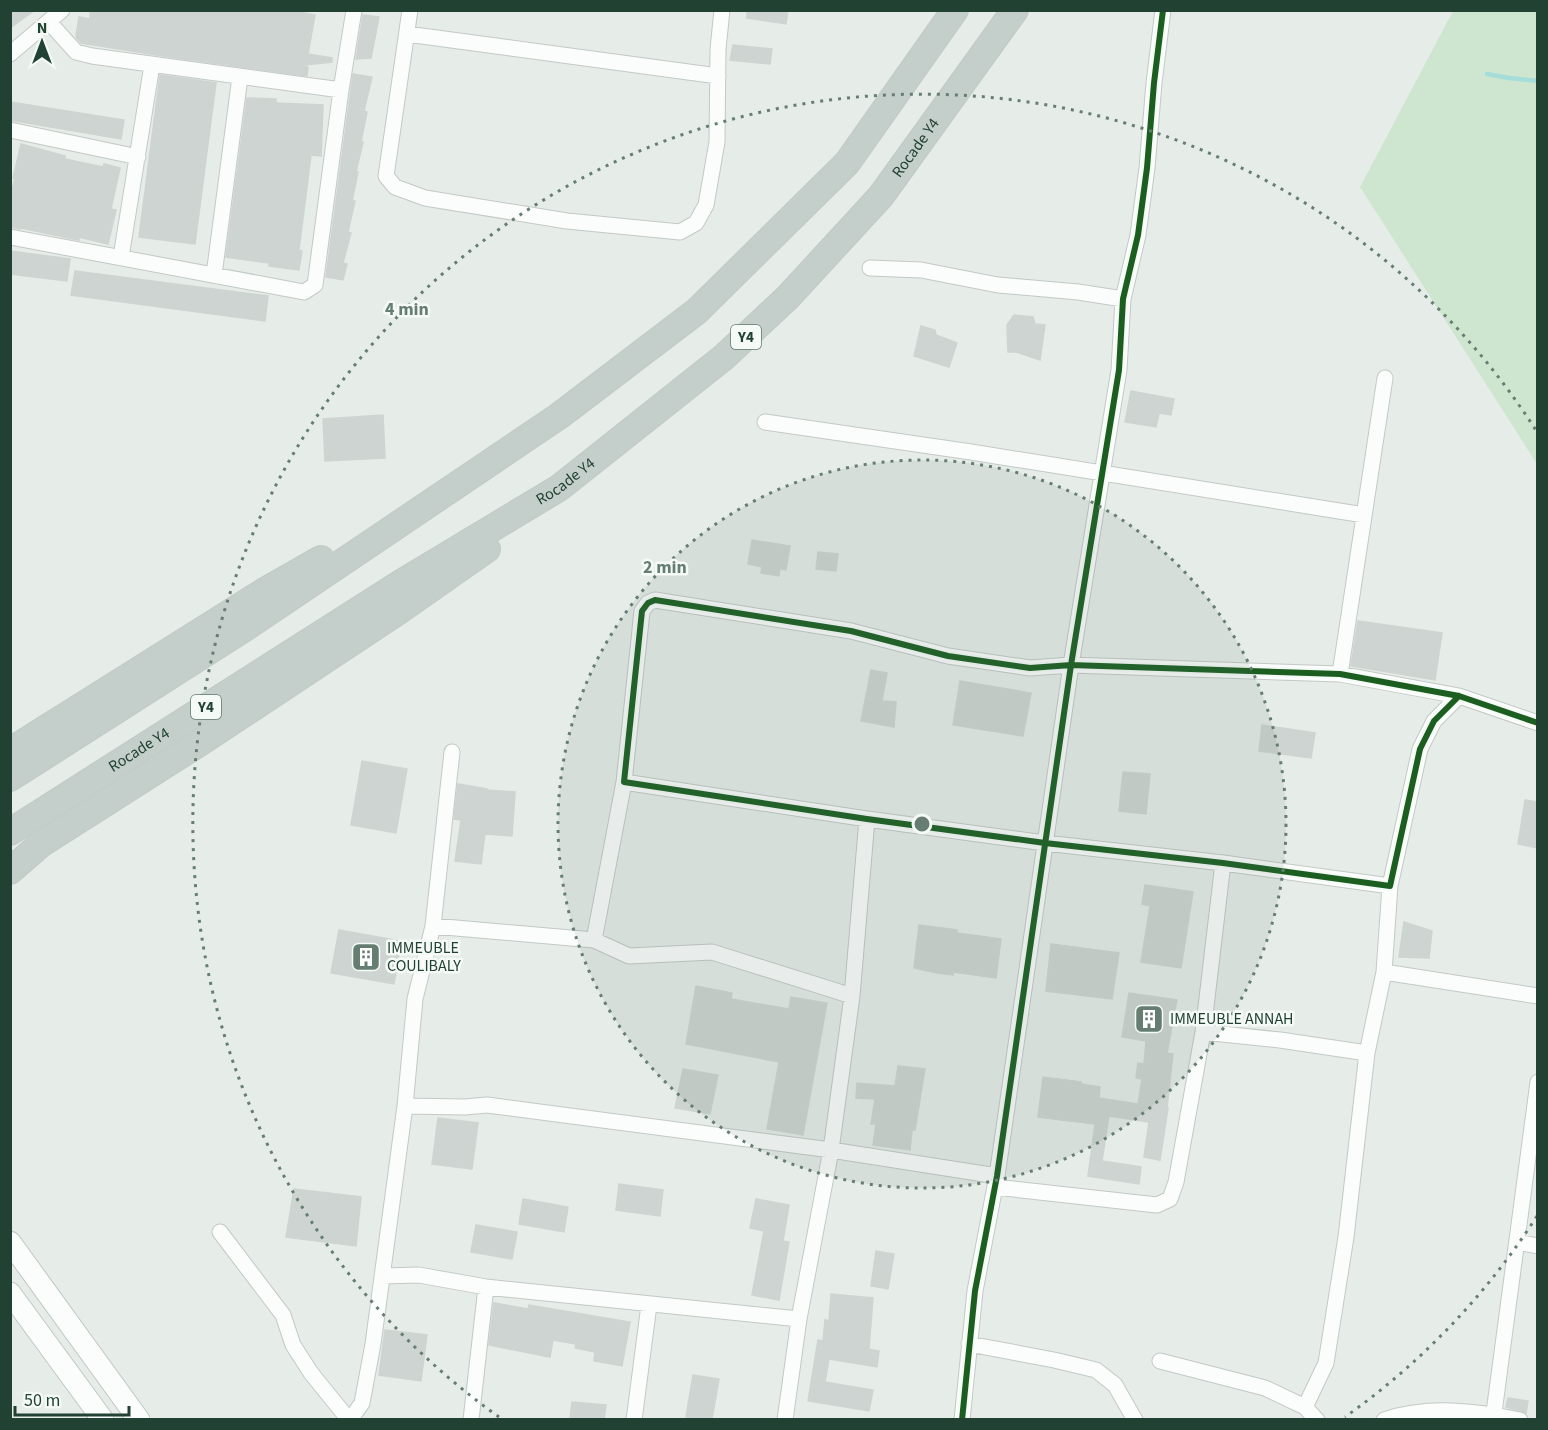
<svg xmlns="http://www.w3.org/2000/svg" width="1548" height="1430" viewBox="0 0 1548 1430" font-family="'Source Sans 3',sans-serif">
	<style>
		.green { fill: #cee6d0 }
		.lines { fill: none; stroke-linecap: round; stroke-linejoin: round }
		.stream { stroke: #a4ddd9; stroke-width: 4.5 }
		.building { fill: #ced4d1; stroke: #ced5d1; stroke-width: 1.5 }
		.minor-casing { stroke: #c3c9c5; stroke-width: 17 }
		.secondary-casing { stroke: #bfc8c3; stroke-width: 23 }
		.trunk-casing { stroke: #c1cbc6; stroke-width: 28 }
		.minor { stroke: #fbfcfc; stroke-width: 15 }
		.secondary { stroke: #fbfcfc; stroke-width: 21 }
		.trunk { stroke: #c4ceca; stroke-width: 26 }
		.cycleway-casing { stroke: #f5faf6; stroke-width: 10 }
		.cycleway { stroke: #1b5e20; stroke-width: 6 }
		.ring { fill: none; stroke: #667e72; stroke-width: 3; stroke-dasharray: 3 6 }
		.labels { text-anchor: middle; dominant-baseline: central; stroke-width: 5; stroke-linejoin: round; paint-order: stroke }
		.shield { fill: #f5faf6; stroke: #61796d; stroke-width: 1.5 }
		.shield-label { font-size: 15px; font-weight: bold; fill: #214232 }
		.street-label { font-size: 16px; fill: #214232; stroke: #f5faf6 }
		.poi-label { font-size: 16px; fill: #214232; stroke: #f5faf6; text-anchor: start }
		.centre { fill: #667e72; stroke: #f5faf6; stroke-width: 3 }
		.ring-label { font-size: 18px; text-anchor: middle; font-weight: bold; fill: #667e72; stroke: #f5faf6; stroke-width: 5; stroke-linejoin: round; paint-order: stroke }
	</style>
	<rect width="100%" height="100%" fill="#e6ece8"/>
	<path class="green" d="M 1453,11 L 1537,11 L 1537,464 L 1360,187 Z"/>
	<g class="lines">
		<path class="stream" d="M 1487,74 L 1509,78 L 1538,81"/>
	</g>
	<path class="building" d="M 10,10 L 35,10 L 10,28 Z
		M 90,10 L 289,10 L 315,15 L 308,54 L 332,58 L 332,62 L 304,65 L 304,66 L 308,67 L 307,76 L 163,56 L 81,43 L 76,37 L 79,17 L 90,19 Z
		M 747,10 L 788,10 L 786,24 L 747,18 Z
		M 363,15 L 379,17 L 371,58 L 356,59 Z
		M 733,45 L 772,49 L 770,64 L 730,60 Z
		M 353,74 L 372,77 L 364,111 L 367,112 L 361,142 L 363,142 L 356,172 L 358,172 L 352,201 L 355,201 L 348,232 L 351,233 L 343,263 L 347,264 L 343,280 L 326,277 Z
		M 160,75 L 216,83 L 195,244 L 139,237 Z
		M 247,98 L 276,99 L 276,103 L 323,105 L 321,156 L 311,155 L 299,250 L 302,251 L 299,270 L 269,266 L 269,263 L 226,257 Z
		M 10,102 L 124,120 L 121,139 L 10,120 Z
		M 21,144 L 65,156 L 65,159 L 103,167 L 104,164 L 120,168 L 111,209 L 116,210 L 108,244 L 79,237 L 79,240 L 73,239 L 21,228 L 20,229 L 10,227 L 10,196 L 15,179 L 13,178 Z
		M 10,251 L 70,259 L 67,281 L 10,274 Z
		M 75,271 L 268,296 L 265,321 L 71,295 Z
		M 1014,315 L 1033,317 L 1035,324 L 1045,325 L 1040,360 L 1016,352 L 1008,352 L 1007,325 Z
		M 921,326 L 935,330 L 936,335 L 957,343 L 949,367 L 914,356 Z
		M 1131,391 L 1174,399 L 1171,415 L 1159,413 L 1156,427 L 1125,422 Z
		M 383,415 L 385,458 L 325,461 L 323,419 Z
		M 752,540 L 790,546 L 786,570 L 780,569 L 779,576 L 761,573 L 762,567 L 748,564 Z
		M 818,552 L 838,554 L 836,571 L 816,569 Z
		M 1358,621 L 1442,633 L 1435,680 L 1351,666 Z
		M 871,670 L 887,673 L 882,701 L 896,702 L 894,727 L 861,721 Z
		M 960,681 L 1031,693 L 1023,736 L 953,725 Z
		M 1262,725 L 1315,733 L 1311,758 L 1259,751 Z
		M 362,761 L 407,769 L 396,833 L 351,825 Z
		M 1123,772 L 1150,774 L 1146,814 L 1119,811 Z
		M 458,784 L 487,789 L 487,790 L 515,792 L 512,836 L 485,834 L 481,864 L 455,861 L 461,820 L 454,819 Z
		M 1525,800 L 1538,802 L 1538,848 L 1518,844 Z
		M 1145,885 L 1193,892 L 1181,968 L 1141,962 L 1150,906 L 1142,904 Z
		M 1404,922 L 1432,931 L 1429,958 L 1399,957 Z
		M 919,925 L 957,930 L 957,933 L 1001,939 L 996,978 L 953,972 L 953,975 L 937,973 L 914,968 Z
		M 339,930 L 401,941 L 394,984 L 331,973 Z
		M 1051,944 L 1119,953 L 1112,999 L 1046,991 Z
		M 696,986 L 732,993 L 731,999 L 789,1009 L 791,997 L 827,1003 L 803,1135 L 767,1129 L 779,1062 L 686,1044 Z
		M 1129,993 L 1177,1000 L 1167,1053 L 1173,1054 L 1167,1108 L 1168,1108 L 1160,1160 L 1144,1157 L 1149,1122 L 1109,1116 L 1102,1161 L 1141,1167 L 1139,1184 L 1088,1176 L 1095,1124 L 1038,1117 L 1043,1077 L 1081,1082 L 1081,1084 L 1100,1087 L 1099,1098 L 1138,1104 L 1142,1079 L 1136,1078 L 1138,1063 L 1144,1064 L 1146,1041 L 1122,1037 Z
		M 898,1066 L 925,1069 L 915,1130 L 912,1130 L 910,1150 L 873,1145 L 876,1124 L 871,1124 L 875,1099 L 856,1098 L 857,1083 L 895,1086 Z
		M 683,1069 L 718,1075 L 710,1114 L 675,1108 Z
		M 438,1118 L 478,1123 L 472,1169 L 432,1164 Z
		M 619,1184 L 663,1190 L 660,1216 L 616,1210 Z
		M 294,1189 L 361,1197 L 356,1246 L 286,1237 Z
		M 523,1199 L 568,1207 L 564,1232 L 519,1224 Z
		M 756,1199 L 789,1205 L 783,1241 L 789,1242 L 779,1300 L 752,1295 L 764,1231 L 750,1228 Z
		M 476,1225 L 517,1232 L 512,1259 L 471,1252 Z
		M 876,1251 L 894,1254 L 888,1289 L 871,1286 Z
		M 831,1294 L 873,1298 L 869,1349 L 879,1351 L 877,1367 L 829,1359 L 825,1382 L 873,1390 L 869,1411 L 808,1401 L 818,1340 L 823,1341 L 825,1320 L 829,1321 Z
		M 494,1303 L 528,1309 L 529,1305 L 630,1322 L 622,1366 L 594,1361 L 595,1352 L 575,1348 L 576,1344 L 553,1340 L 550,1357 L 489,1345 Z
		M 385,1330 L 427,1335 L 421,1381 L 379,1375 Z
		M 693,1375 L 719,1379 L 712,1419 L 698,1419 L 686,1417 Z
		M 1508,1398 L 1528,1401 L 1526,1413 L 1506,1407 Z
		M 572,1402 L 606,1405 L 604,1419 L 570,1419 Z"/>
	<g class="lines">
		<g class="minor-casing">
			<path id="minor" d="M 410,10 L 386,176 L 395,187 L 425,198 L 567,221 L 680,232 L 696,223 L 706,205 L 717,142 L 718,49 L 722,10
				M 49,22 L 76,52 L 92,56 L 341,90
				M 407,34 L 718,76
				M 10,54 L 62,10
				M 10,130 L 138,157
				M 10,237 L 304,292 L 315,285 L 341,90 L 354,10
				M 121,257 L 152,65
				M 870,268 L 921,270 L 998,285 L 1078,292 L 1123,299
				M 214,275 L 240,77
				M 765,422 L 971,452 L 1364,515
				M 1340,674 L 1385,378
				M 1459,696 L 1434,721 L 1420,749 L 1390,886 L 1223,863 L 1045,843 L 867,819 L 624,782 L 642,611 L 648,603 L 655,600 L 851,631 L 948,656 L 1030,668 L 1071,665 L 1340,674 L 1459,696 L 1538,723
				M 1390,886 L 1384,972 L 1538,996
				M 433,926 L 594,940 L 629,956 L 712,952 L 852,996
				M 594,940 L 624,782
				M 1203,1032 L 1280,1040 L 1367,1053 L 1346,1237 L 1326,1363 L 1305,1407
				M 1367,1053 L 1384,972
				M 405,1106 L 465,1107 L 487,1105 L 831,1150 L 997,1176
				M 995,1187 L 1157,1205 L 1170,1199 L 1176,1182 L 1203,1032 L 1223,863
				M 220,1232 L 283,1315 L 293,1345 L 311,1373 L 349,1420
				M 1517,1242 L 1538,1246
				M 382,1276 L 419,1275 L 486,1287 L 799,1319
				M 969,1344 L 1054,1360 L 1096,1370 L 1115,1385 L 1135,1420
				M 1160,1361 L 1265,1388 L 1305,1407 L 1317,1420
				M 350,1420 L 362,1403 L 373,1344 L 405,1106 L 415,999 L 433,926 L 452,752
				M 471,1420 L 486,1287
				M 634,1420 L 649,1305
				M 785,1420 L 799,1319 L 831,1150 L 852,996 L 867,819
				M 962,1420 L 975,1291 L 997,1176 L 1071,665 L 1119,370 L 1123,299 L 1138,235 L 1147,168 L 1154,83 L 1163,10
				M 1384,1420 C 1428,1405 1476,1411 1520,1420
				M 1493,1420 L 1538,1082"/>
		</g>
		<g class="secondary-casing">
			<path id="secondary" d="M 10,1242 L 139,1420
				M 10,1293 L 103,1420"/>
		</g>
		<g class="trunk-casing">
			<g id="trunk">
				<path d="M 10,751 L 263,592 L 321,559"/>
				<path d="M 10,778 L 248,626 L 559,416 L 697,311 L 847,163 L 955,10"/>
				<path id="s1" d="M 10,832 L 401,583 L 559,488 L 724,357 L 788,297 L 881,196 L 1015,10"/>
				<path d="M 10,871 L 41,844 L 204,740 L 400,610 L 487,549"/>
			</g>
		</g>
		<use href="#minor" class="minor"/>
		<use href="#secondary" class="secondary"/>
		<use href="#trunk" class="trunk"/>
		<g class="cycleway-casing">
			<path id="cycleway" d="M 1459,696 L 1434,721 L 1420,749 L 1390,886 L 1223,863 L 1045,843 L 867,819 L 624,782 L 642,611 L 648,603 L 655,600 L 851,631 L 948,656 L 1030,668 L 1071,665 L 1340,674 L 1459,696 L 1538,723
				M 962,1420 L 975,1291 L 997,1176 L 1071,665 L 1119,370 L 1123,299 L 1138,235 L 1147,168 L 1154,83 L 1163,10"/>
		</g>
		<use href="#cycleway" class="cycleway"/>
	</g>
	<circle cx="922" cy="824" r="364" fill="#667e72" fill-opacity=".12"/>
	<g class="ring">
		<circle cx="922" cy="824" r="364"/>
		<path d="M1537 1216A729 729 0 0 1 1345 1417M499 1417A729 729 0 1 1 1537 432"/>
	</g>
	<defs>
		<g id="building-square" transform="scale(1.5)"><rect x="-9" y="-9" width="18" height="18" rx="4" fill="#667e72" stroke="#f5faf6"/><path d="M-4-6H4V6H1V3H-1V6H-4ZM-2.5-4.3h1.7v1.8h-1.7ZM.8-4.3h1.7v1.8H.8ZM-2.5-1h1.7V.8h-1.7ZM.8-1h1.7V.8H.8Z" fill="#fff"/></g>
	</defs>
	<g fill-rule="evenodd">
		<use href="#building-square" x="366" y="957"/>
		<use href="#building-square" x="1149" y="1019"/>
	</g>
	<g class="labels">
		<g class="shield">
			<rect x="731" y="325" width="30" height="24" rx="4.5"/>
			<rect x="191" y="695" width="30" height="24" rx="4.5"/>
		</g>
		<g class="shield-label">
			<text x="746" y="337">Y4</text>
			<text x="206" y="707">Y4</text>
		</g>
		<g class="street-label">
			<text stroke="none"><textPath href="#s1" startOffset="1143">Rocade Y4</textPath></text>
			<text stroke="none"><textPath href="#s1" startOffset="657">Rocade Y4</textPath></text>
			<text stroke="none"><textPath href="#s1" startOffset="153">Rocade Y4</textPath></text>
		</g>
		<g class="poi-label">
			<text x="387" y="948">IMMEUBLE<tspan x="387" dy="18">COULIBALY</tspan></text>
			<text x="1170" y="1019">IMMEUBLE ANNAH</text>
		</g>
	</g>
	<circle cx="922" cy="824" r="9" class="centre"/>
	<g class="ring-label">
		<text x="407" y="315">4 min</text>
		<text x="665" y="573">2 min</text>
	</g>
	<rect width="1548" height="1430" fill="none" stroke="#214232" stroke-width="24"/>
	<g transform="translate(42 42)" stroke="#f5faf6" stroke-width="4.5" paint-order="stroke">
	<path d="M0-4.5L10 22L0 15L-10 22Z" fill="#214232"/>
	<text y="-9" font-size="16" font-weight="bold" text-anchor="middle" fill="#214232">N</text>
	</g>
	<path d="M15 1406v9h114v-9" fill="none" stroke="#214232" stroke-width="3"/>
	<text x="24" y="1406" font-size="18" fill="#214232" stroke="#f5faf6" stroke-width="4.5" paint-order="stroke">50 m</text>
</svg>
